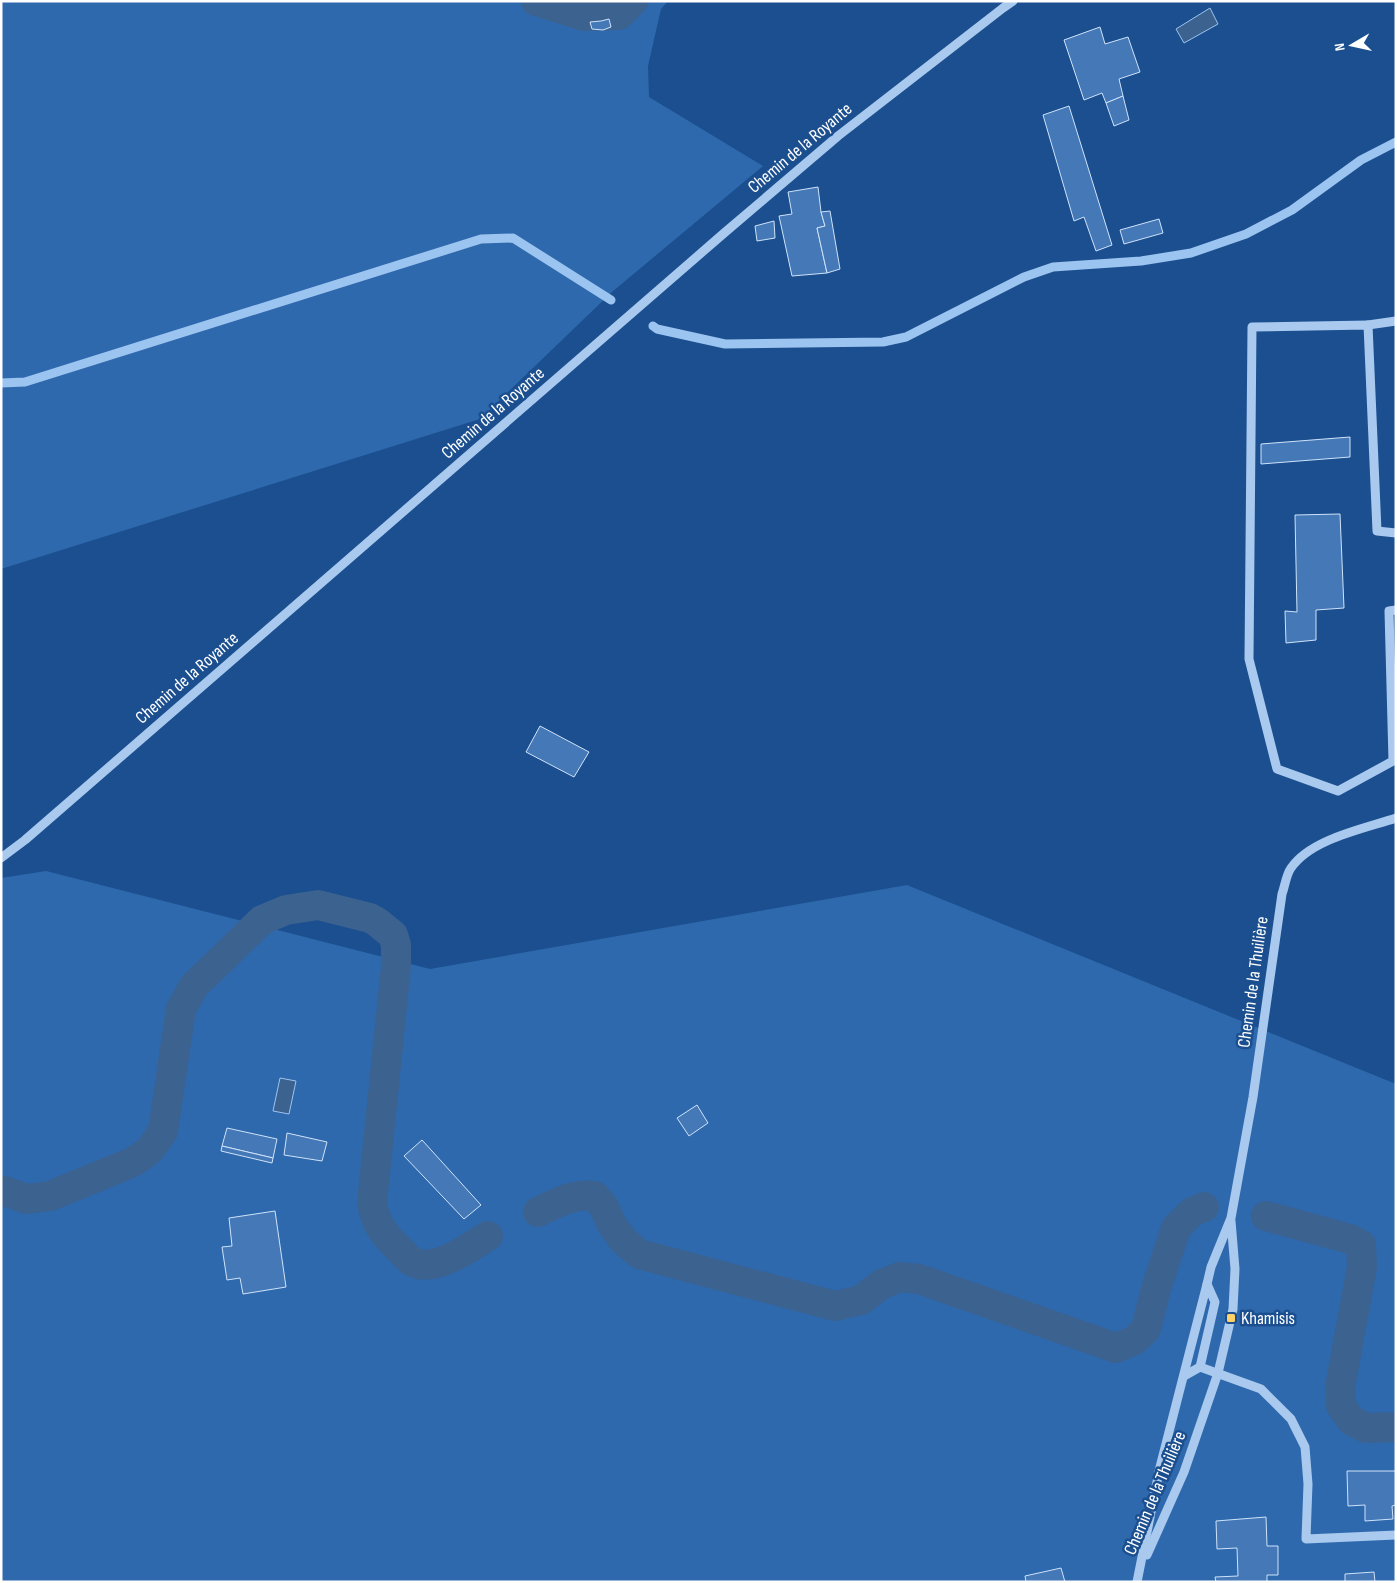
<svg xmlns="http://www.w3.org/2000/svg" width="1397" height="1583" viewBox="0 0 1397 1583" font-family="'Sofia Sans Condensed',sans-serif">
  <rect width="100%" height="100%" fill="#1b4f8f"/>
  <g fill="#2e69ad">
    <path d="M 1,1 L 668,1 L 661,9 L 648,66 L 649,97 L 763,166 L 612,292 L 480,419 L 1,569 Z"/>
    <path d="M 46,871 L 430,969 L 907,885 L 1396,1084 L 1396,1582 L 1,1582 L 1,878 Z"/>
  </g>
  <g fill="#3c6290" stroke="#9cc4f0">
    <path d="M 1210,8 L 1218,24 L 1184,43 L 1176,29 Z"/>
    <path d="M 280,1078 L 296,1081 L 289,1114 L 273,1111 Z"/>
  </g>
  <g fill="none" stroke-linecap="round" stroke-linejoin="round">
    <g stroke="#9cc4f0" stroke-width="9">
      <path d="M 653,326 L 657,329 L 725,344 L 883,342 L 906,337 L 1024,277 L 1053,267 L 1141,261 L 1191,253 L 1246,234 L 1292,210 L 1361,160 L 1396,142"/>
      <path d="M 1,383 L 25,382 L 481,239 L 513,238 L 611,300"/>
    </g>
    <g stroke="#3c6290" stroke-width="30">
      <path d="M 536,1 L 584,16 L 619,15 L 633,1"/>
      <path d="M 1,1190 L 27,1199 L 50,1196 L 133,1162 L 150,1150 L 163,1131 L 181,1009 L 194,986 L 262,920 L 286,910 L 318,905 L 370,918 L 377,922 L 393,935 L 396,945 L 396,967 L 372,1203 C 376,1223 381,1231 396,1246 C 401,1250 407,1259 413,1262 C 435,1273 470,1247 488,1236"/>
      <path d="M 538,1212 C 557,1203 574,1193 595,1196 L 604,1207 L 612,1225 L 623,1240 L 639,1254 L 835,1306 L 861,1300 L 882,1284 L 900,1277 L 919,1279 L 1116,1348 L 1135,1340 L 1146,1329 L 1156,1289 L 1176,1228 L 1192,1212 L 1204,1207"/>
      <path d="M 1266,1216 L 1350,1239 L 1361,1245 L 1362,1267 L 1340,1387 L 1341,1406 L 1352,1421 L 1366,1428 L 1396,1427"/>
    </g>
  </g>
  <g fill="#4478b7" stroke="#cfe3fa">
    <path d="M 609,19 L 611,27 L 603,30 L 592,29 L 590,22 L 601,21 Z"/>
    <path d="M 1100,27 L 1105,44 L 1128,37 L 1140,72 L 1119,79 L 1123,96 L 1106,103 L 1102,93 L 1084,100 L 1064,40 Z"/>
    <path d="M 1123,96 L 1129,120 L 1114,126 L 1106,103 Z"/>
    <path d="M 1069,106 L 1112,245 L 1096,251 L 1084,217 L 1074,221 L 1043,115 Z"/>
    <path d="M 818,187 L 821,212 L 825,226 L 817,228 L 827,273 L 792,276 L 779,216 L 792,214 L 788,192 Z"/>
    <path d="M 830,211 L 840,269 L 827,273 L 817,228 L 825,226 L 821,212 Z"/>
    <path d="M 1159,219 L 1163,233 L 1124,244 L 1120,230 Z"/>
    <path d="M 774,221 L 775,238 L 757,241 L 755,226 Z"/>
    <path d="M 1350,437 L 1350,457 L 1261,464 L 1261,444 Z"/>
    <path d="M 1340,514 L 1344,608 L 1316,610 L 1316,640 L 1286,643 L 1285,611 L 1297,612 L 1295,515 Z"/>
    <path d="M 540,726 L 589,752 L 574,777 L 526,752 Z"/>
    <path d="M 697,1105 L 708,1123 L 689,1136 L 677,1118 Z"/>
    <path d="M 227,1128 L 277,1139 L 273,1158 L 222,1146 Z"/>
    <path d="M 287,1133 L 327,1142 L 322,1161 L 284,1155 Z"/>
    <path d="M 422,1140 L 481,1205 L 464,1219 L 404,1156 Z"/>
    <path d="M 222,1146 L 273,1158 L 272,1163 L 221,1151 Z"/>
    <path d="M 275,1211 L 286,1287 L 243,1294 L 240,1278 L 227,1280 L 222,1247 L 232,1246 L 229,1218 Z"/>
    <path d="M 1347,1471 L 1396,1471 L 1396,1505 L 1392,1506 L 1393,1519 L 1365,1521 L 1365,1505 L 1348,1506 Z"/>
    <path d="M 1266,1517 L 1267,1546 L 1278,1546 L 1278,1575 L 1267,1575 L 1267,1582 L 1216,1582 L 1215,1577 L 1238,1576 L 1237,1548 L 1217,1549 L 1216,1521 Z"/>
    <path d="M 1061,1568 L 1065,1582 L 1026,1582 L 1025,1576 Z"/>
    <path d="M 1374,1572 L 1375,1582 L 1345,1582 L 1345,1574 Z"/>
  </g>
  <g fill="none" stroke-linecap="round" stroke-linejoin="round">
    <g stroke="#a9c9ee" stroke-width="9">
      <path d="M 1368,325 L 1396,321"/>
      <path d="M 1396,533 L 1377,531 L 1368,325 L 1252,327 L 1249,659 L 1277,769 L 1338,791 L 1393,761 L 1389,611 L 1396,610"/>
      <path d="M 1,858 L 25,840 L 723,234 L 838,136 L 1003,8 L 1013,1"/>
      <path d="M 1200,1367 L 1261,1389 L 1291,1419 L 1305,1447 L 1308,1484 L 1306,1539 L 1396,1535"/>
      <path d="M 1184,1376 L 1200,1367 L 1215,1302 L 1207,1284"/>
      <path d="M 1147,1555 L 1184,1472 L 1218,1373 L 1233,1309 L 1235,1269 L 1231,1221"/>
      <path d="M 1137,1582 L 1160,1467 L 1207,1284 L 1211,1267 L 1231,1218 L 1253,1097 L 1282,894 C 1285,886 1286,875 1291,868 C 1311,839 1363,829 1396,818"/>
    </g>
  </g>
  <rect fill="#ffd166" stroke="#1b4f8f" stroke-width="2" x="1226" y="1313" width="10" height="10" rx="2.5"/>
  <g text-anchor="middle" dominant-baseline="central" stroke-width="5" stroke-linejoin="round" paint-order="stroke">
    <g font-size="18" fill="#fff" stroke="#1b4f8f">
      <text transform="translate(800 148) rotate(-40)">Chemin de la Royante</text>
      <text transform="translate(493 413) rotate(-41)">Chemin de la Royante</text>
      <text transform="translate(187 678) rotate(-41)">Chemin de la Royante</text>
      <text transform="translate(1253 982) rotate(-82)">Chemin de la Thuilière</text>
      <text transform="translate(1155 1493) rotate(-67)">Chemin de la Thuilière</text>
    </g>
    <g font-size="18" fill="#fff" stroke="#1b4f8f" text-anchor="start">
      <text x="1241" y="1318">Khamisis</text>
    </g>
  </g>
  <rect width="1397" height="1583" fill="none" stroke="#ffffff" stroke-width="5"/>
  <g transform="translate(1352 45) rotate(261)" stroke="#1b4f8f" stroke-width="4" paint-order="stroke">
  <path d="M0-4L9 19L0 12L-9 19Z" fill="#ffffff"/>
  <text y="-8" font-size="14" font-weight="bold" text-anchor="middle" fill="#ffffff">N</text>
  </g>
</svg>
